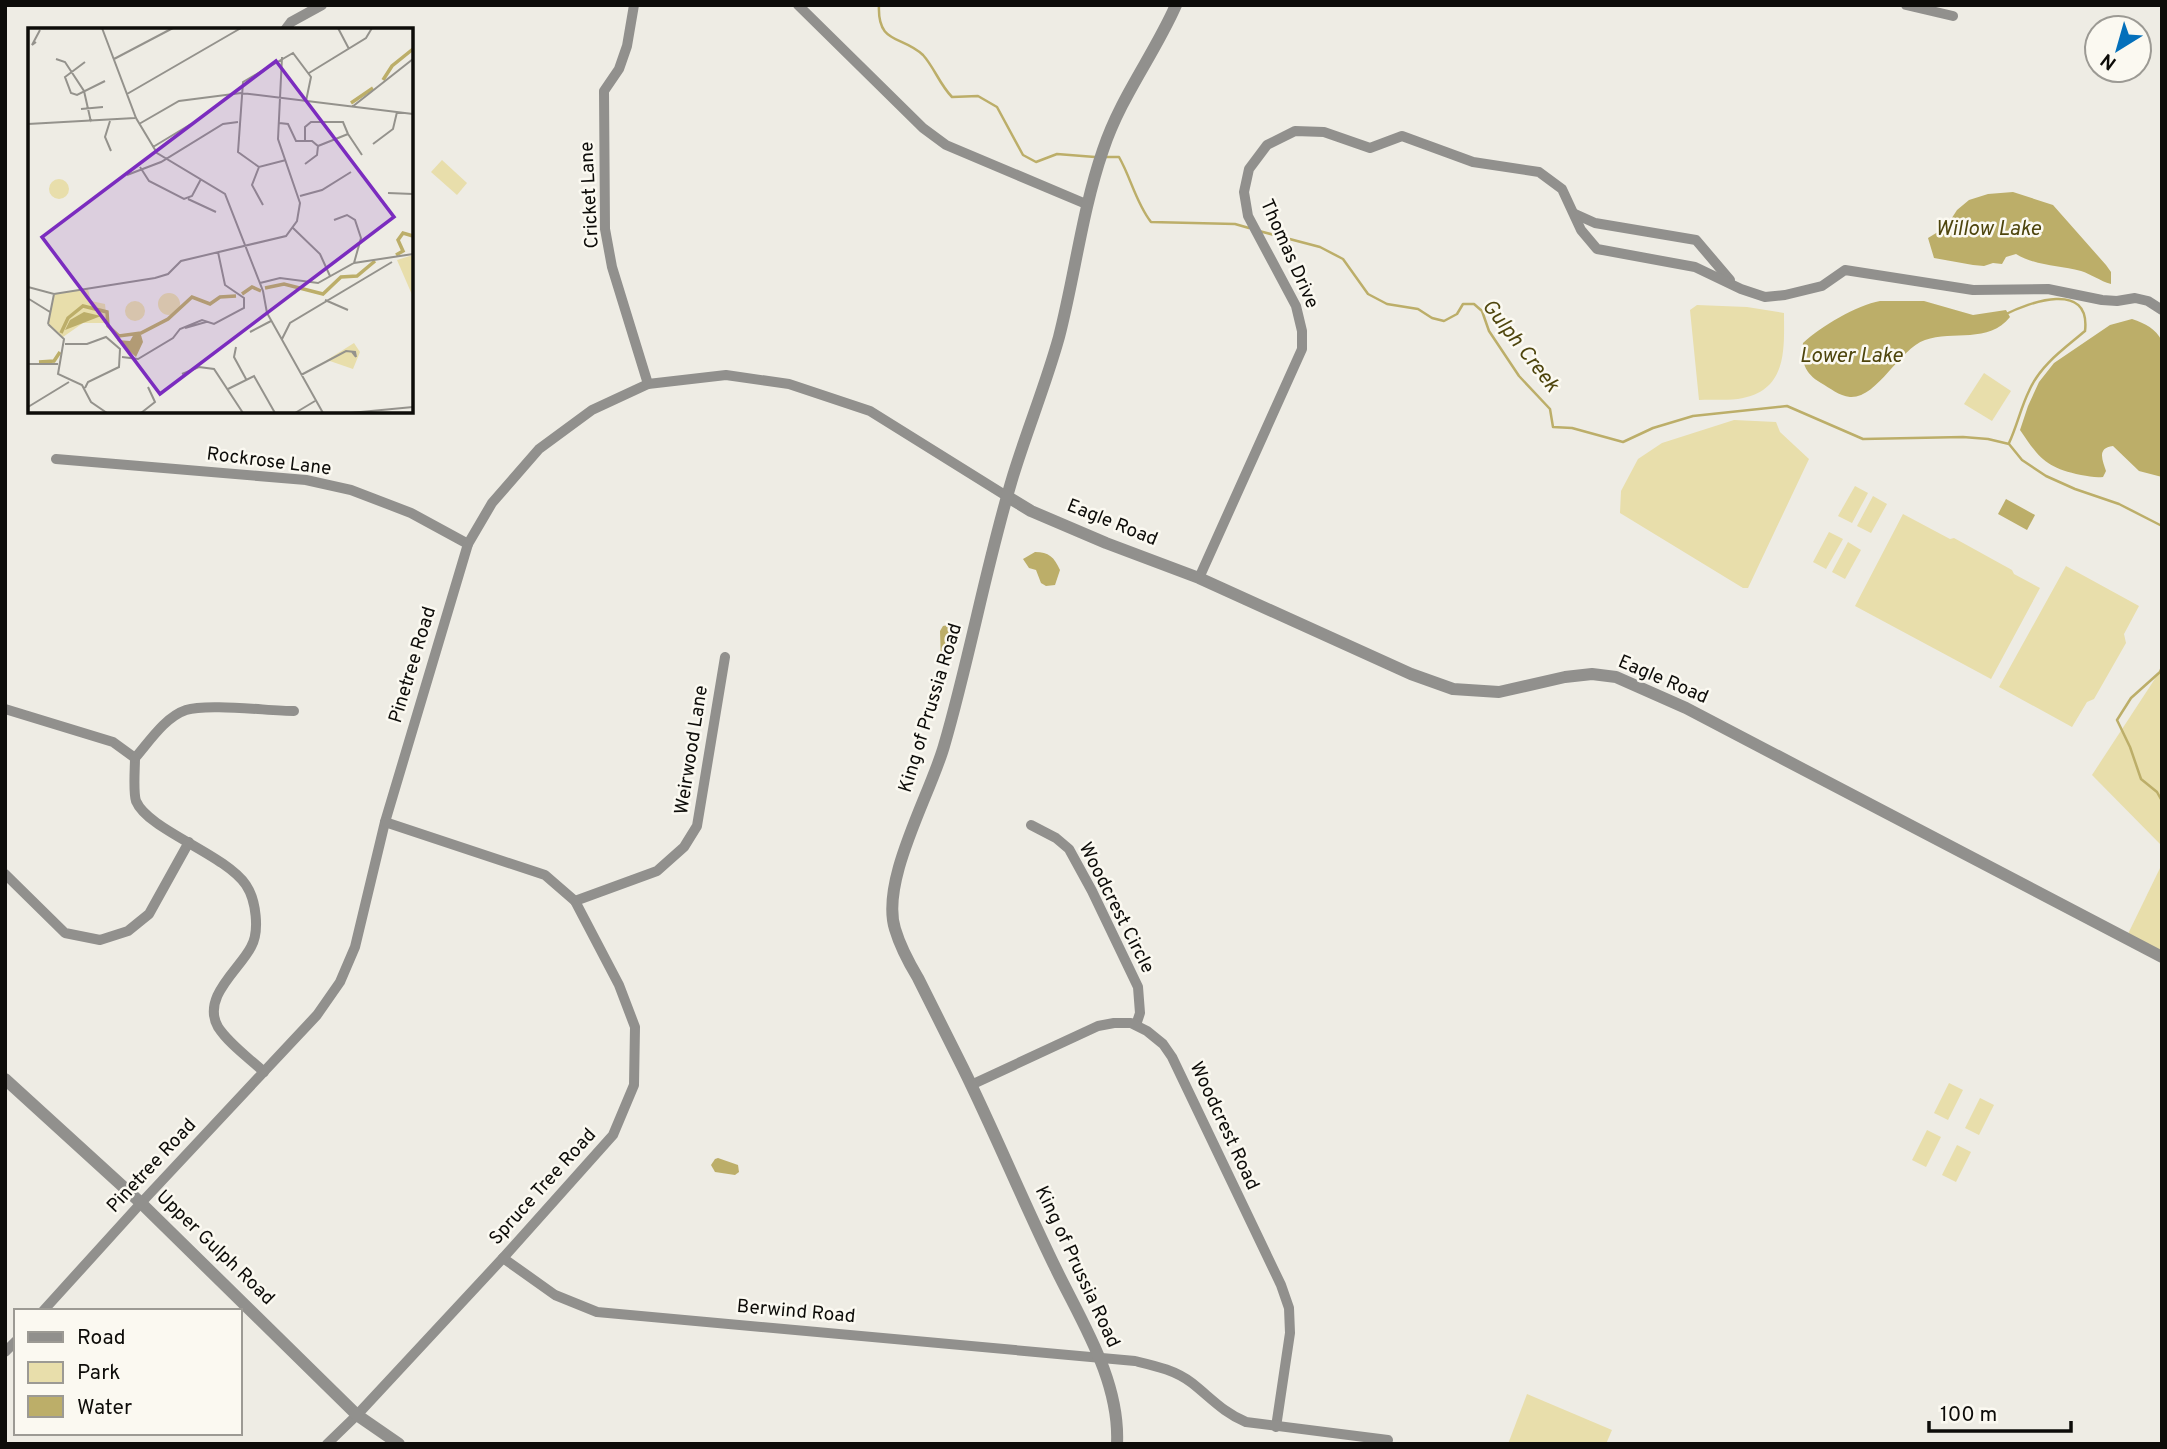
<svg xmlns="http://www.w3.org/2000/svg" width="2167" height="1449" viewBox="0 0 2167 1449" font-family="Overpass,sans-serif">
  <rect width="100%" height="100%" fill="#eeece4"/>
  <g fill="#e8deab">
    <path d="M 442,160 L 467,183 L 457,195 L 431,172 Z"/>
    <path d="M 1697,305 L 1747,307 L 1784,313 C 1784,347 1788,389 1743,398 C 1730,401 1713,399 1699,400 L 1690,310 Z"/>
    <path d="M 1984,373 L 2011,391 L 1992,421 L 1964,404 Z"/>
    <path d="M 1734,420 L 1776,422 L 1780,432 L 1809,459 L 1748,588 L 1743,588 L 1620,513 L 1621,491 L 1638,459 L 1662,443 Z"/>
    <path d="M 1855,486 L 1868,493 L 1852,523 L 1838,516 Z"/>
    <path d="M 1873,496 L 1887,504 L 1871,533 L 1857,526 Z"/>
    <path d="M 1903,514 L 1950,539 L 1954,538 L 2012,570 L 2014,574 L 2040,588 L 1991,679 L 1855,606 Z"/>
    <path d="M 1829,532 L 1843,539 L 1826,569 L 1813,562 Z"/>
    <path d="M 1848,542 L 1861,550 L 1845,579 L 1832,572 Z"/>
    <path d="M 2066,566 L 2139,606 L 2124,634 L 2126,643 L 2094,699 L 2087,702 L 2072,727 L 1999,687 Z"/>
    <path d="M 2162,668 L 2162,846 L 2092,775 Z"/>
    <path d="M 2162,864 L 2162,958 L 2126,938 Z"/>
    <path d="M 1949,1083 L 1963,1090 L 1948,1120 L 1934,1113 Z"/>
    <path d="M 1980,1098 L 1994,1105 L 1979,1135 L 1965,1128 Z"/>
    <path d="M 1927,1130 L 1941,1137 L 1926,1167 L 1912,1160 Z"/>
    <path d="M 1957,1145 L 1971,1152 L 1956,1182 L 1942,1175 Z"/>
    <path d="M 1527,1394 L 1612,1430 L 1606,1444 L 1508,1444 Z"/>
  </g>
  <g fill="#bcae69">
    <path d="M 2013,192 L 2053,205 L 2106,265 L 2111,272 L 2111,284 C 2100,281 2091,274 2081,271 C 2059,265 2036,266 2016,254 L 2006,257 L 2002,264 L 1993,263 L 1984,266 L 1973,265 L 1934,258 L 1928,238 L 1946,227 L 1957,210 L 1969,200 L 1988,194 Z"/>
    <path d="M 1880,301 L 1924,301 L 1973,315 L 2006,310 L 2010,317 C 1989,344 1953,330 1925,340 C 1899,349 1877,399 1850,397 C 1839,396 1830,388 1821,383 C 1804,373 1801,361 1803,343 C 1820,327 1857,305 1880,301 Z"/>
    <path d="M 2132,319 C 2146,324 2155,328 2162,341 L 2162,477 L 2139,471 L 2113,446 C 2096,448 2103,461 2106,471 L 2103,477 C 2095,478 2089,476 2081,475 C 2046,468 2039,458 2020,430 L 2028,406 L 2039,382 L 2054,363 L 2110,325 Z"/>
    <path d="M 2006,499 L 2035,515 L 2027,530 L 1998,514 Z"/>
    <path d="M 1035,552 C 1049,552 1054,557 1060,570 L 1055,585 L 1046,586 L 1041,583 L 1036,570 L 1029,568 L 1023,559 Z"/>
    <path d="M 948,625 L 953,630 C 954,642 955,656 945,666 L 941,664 L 940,631 L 943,626 Z"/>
    <path d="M 718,1158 L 738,1165 L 739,1172 L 735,1175 L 715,1172 L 711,1165 L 715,1159 Z"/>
  </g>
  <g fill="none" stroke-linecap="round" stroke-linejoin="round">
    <g stroke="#bcae69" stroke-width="2.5">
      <path d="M 879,5 C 877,45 902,35 923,55 C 934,67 940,85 952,97 L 978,96 L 997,107 L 1023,155 L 1036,162 L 1057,154 L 1095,157"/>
      <path d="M 1105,157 L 1119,157 C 1131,178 1136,203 1151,222 L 1235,224 L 1249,228"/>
      <path d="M 1259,231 L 1320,247 L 1343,259 L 1368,294 L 1387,304 L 1418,309 L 1432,318 L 1444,321 L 1457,314 L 1463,304 L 1474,304 L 1482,311 L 1489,331 L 1519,376 L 1550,409 L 1553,427 L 1572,428 L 1623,442 L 1653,428 L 1693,416 L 1787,406 L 1863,439 L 1963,437 L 1988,439 L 2009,444 L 2022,460 L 2046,476 L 2075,489 L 2119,504 L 2162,526"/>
      <path d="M 2004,315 C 2029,302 2091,280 2085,331 C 2065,348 2040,365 2029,391 C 2021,407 2017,426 2009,443"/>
      <path d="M 2162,667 L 2160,672 L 2131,698 L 2117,720 L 2130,747 L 2141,779 L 2157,792 L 2162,801"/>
    </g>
    <g stroke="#91908d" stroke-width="10">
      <path d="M 634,5 L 627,46 L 619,69 L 604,91 L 605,229 L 612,267 L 648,384"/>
      <path d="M 798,5 L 923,128 L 946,145 L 1086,204"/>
      <path d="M 1906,5 L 1953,16"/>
      <path d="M 285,30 L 291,22 L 322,5"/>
      <path d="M 1575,214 L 1595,223 L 1696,240 L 1730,280"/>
      <path d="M 56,459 L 306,480 L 351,490 L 411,513 L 468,544"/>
      <path d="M 1199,578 L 1302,349 L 1302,331 L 1296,306 L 1248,216 L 1244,192 L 1249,169 L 1267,145 L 1295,131 L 1324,132 L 1370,148 L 1402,136 L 1473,162 L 1539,172 L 1562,189 L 1581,230 L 1597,249 L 1695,267 L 1741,289 L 1765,297 L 1785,295 L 1822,286 L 1845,270 L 1973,290 L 2048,289 L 2102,300 L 2117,301 L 2135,298 L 2148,301 L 2162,310"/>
      <path d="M 5,709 L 113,742 L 135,758 C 135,768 133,792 136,801 C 148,830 225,854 246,885 C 256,900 260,931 251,947 C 240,969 201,997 218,1027 C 229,1044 249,1058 264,1072"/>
      <path d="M 135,758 C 149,742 165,717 186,710 C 207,703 269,711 294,711"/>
      <path d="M 1031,825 L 1056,838 L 1069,849 L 1092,891 L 1138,987 L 1140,1013 L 1136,1025"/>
      <path d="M 5,874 L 65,933 L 100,940 L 128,931 L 149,914 L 189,842"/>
      <path d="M 575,901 L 657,871 L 684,847 L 697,826 L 725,657"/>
      <path d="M 971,1085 L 1098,1026 L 1114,1023 L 1131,1023 L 1147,1031 L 1163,1044 L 1172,1057 L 1281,1285 L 1289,1308 L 1290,1333 L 1276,1427"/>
      <path d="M 503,1258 L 555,1295 L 597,1312 L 1135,1361 C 1156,1366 1175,1370 1192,1383 C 1211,1398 1224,1413 1246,1422 L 1388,1440"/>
      <path d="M 43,1311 L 141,1203 L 317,1015 L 340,982 L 355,947 L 385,822 L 468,544 L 492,503 L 539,449 L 592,410 L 648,384 L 726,375 L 789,384 L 870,411 L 1008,497"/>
      <path d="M 5,1352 L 16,1341"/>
      <path d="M 327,1444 L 357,1415 L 503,1258 L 613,1135 L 634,1085 L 635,1027 L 619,985 L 575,901 L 545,875 L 385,822"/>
    </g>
    <g stroke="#91908d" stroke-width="12">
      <path d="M 1008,497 L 1031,511 L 1106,543 L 1199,578 L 1411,674 L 1453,689 L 1499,692 L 1565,677 L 1592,674 L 1616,677 L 1686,708 L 2162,957"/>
      <path d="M 5,1079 L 141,1203 L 357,1415 L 399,1444"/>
      <path d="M 1117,1444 C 1120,1382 1083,1324 1057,1271 C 1024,1204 996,1135 963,1068 C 948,1038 933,1008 918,978 C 909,963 900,946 895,929 C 880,881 930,795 944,746 C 970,657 986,565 1013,476 C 1027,430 1046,384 1059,337 C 1075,275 1082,211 1103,150 C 1121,96 1154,55 1176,5"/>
    </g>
  </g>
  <g text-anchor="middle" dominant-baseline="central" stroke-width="5" stroke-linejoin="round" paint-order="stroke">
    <g font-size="19" fill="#0d0c09" stroke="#fbf9f1">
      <text transform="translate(590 195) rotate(-93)">Cricket Lane</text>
      <text transform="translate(1289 254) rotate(66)">Thomas Drive</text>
      <text transform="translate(269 462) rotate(7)">Rockrose Lane</text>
      <text transform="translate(1112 523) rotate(22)">Eagle Road</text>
      <text transform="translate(413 665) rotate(-73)">Pinetree Road</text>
      <text transform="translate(1663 680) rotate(23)">Eagle Road</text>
      <text transform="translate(931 708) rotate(-73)">King of Prussia Road</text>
      <text transform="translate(692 750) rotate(-81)">Weirwood Lane</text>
      <text transform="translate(1116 908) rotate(63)">Woodcrest Circle</text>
      <text transform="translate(1224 1126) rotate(65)">Woodcrest Road</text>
      <text transform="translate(152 1166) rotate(-47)">Pinetree Road</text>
      <text transform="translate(543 1187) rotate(-48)">Spruce Tree Road</text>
      <text transform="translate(215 1248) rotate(44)">Upper Gulph Road</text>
      <text transform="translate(1077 1267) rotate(65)">King of Prussia Road</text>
      <text transform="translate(796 1312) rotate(5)">Berwind Road</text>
    </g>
    <g font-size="21" font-style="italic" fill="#4e450d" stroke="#fbf9f1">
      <text x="1988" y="229">Willow Lake</text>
      <text transform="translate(1520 346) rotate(52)">Gulph Creek</text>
      <text x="1851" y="356">Lower Lake</text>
    </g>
  </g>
  <g transform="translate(28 28)">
    <rect width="385" height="385" fill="#eeece4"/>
    <path d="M21 161a10 10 0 1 1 20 0a10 10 0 1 1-20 0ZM 385,227 L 385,269 L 369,232 ZM 60,261 L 63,273 L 77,276 L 79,295 L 55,295 L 35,309 L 20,296 L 26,266 ZM130 276a11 11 0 1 1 22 0a11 11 0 1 1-22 0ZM97 283a10 10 0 1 1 20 0a10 10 0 1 1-20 0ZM 326,315 L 332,324 L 325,341 L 299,332 Z" fill="#e8deab"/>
    <path d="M 56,284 L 73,288 L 37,302 L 42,292 ZM 106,306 L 113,307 L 115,314 L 108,329 L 89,312 L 102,313 Z" fill="#bcae69"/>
    <path fill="none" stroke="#bcae69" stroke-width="3.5" d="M 355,52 L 364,38 L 385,21M 323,75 L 345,60M 368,227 L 375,223 L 370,212 L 375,205 L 385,208M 237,260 L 256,256 L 295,266 L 313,249 L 329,248 L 347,233M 214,266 L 224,259 L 233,263M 33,305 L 40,290 L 55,278 L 79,284 L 80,298 L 91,308 L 113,305 L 140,291 L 164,269 L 182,276 L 192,269 L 208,268M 11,334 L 26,333 L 32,324"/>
    <path fill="none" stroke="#94928c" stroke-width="2" d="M 74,0 L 108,90 L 129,125 L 197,166 L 235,263 L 239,285 L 295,385M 310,0 L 321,21M 8,14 L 4,17 L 12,2M 28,31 L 37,34 L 56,63 L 63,94M 86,31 L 145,0M 57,34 L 37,49 L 43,65 L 49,67 L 77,53M 281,45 L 338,10 L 344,0M 99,66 L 213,0M 324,79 L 385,31M 53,81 L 75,79M 82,93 L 77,109 L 83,123M 251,95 L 260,96 L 268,113 L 284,113 L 290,118 L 320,106M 0,96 L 107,90M 111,96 L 151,73 L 213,65 L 385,86M 320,106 L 334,127M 277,113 L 277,99 L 283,94 L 315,94 L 320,106M 345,116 L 365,101 L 369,84M 125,119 L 163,96M 258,132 L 231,139 L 210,124 L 215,54 L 265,25 L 283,49 L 278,73M 277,136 L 289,127 L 290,118M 112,139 L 121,153 L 156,171 L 164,168 L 173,151M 231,139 L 224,157 L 235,177M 99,147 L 133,134 L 195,96 L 210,94M 360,165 L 385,166M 272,168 L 294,162 L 323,144M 160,171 L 188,184M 306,192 L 319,187 L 327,192 L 333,210 L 326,235M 265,200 L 292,226 L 302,248M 232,255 L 252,250 L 290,255 L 326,235 L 385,226M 0,259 L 26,266 L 127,250 L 140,246 L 153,233 L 258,208 L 269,193 L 272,175 L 250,111 L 254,29M 1,271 L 22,284M 297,272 L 320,282M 20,296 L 36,311 L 30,346 L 54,357 L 63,374 L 79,385M 20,296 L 26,266M 157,300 L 178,294M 222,304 L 243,293M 254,311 L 262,295 L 364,234M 37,316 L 59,316 L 78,309 L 92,321 L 91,339 L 60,354 L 57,360M 208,319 L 206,329 L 218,351M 94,329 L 110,331 L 145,310 L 152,301 L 174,292 L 186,296 L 216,280 L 216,270 L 197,257 L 190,224M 0,336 L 30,336M 154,346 L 171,339 L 186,341 L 215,385M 273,347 L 318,323 L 327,324 L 328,329 L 324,324M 200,361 L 226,348 L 247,385M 0,379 L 41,354M 113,385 L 127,374 L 120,359M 267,385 L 287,373M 322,385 L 385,379"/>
    <path fill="#7b2cbf" fill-opacity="0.15" stroke="#7b2cbf" stroke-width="3.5" d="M 248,33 L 366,189 L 132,366 L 14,209 Z"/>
    <rect width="385" height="385" fill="none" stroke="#0d0c09" stroke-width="3.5"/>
  </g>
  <rect width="2167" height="1449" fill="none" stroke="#0d0c09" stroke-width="14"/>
  <rect x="14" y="1309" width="228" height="126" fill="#fbf9f1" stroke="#9c9a94" stroke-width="2"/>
  <rect x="28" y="1332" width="35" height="10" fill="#91908d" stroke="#9c9a94" stroke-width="2"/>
  <text x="77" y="1344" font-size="21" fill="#0d0c09">Road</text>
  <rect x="28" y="1362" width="35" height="21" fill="#e8deab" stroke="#9c9a94" stroke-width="2"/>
  <text x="77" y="1379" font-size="21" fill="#0d0c09">Park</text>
  <rect x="28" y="1396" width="35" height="21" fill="#bcae69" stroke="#9c9a94" stroke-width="2"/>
  <text x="77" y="1414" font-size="21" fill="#0d0c09">Water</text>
  <g transform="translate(2118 49) rotate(217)"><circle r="33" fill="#fbf9f1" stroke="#9c9a94" stroke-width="2"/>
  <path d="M0-5L12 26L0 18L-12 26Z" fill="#0470bb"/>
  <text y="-10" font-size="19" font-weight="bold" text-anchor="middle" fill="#0d0c09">N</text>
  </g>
  <path d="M1929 1421v10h142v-10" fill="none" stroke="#0d0c09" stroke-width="3.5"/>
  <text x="1940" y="1421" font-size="21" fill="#0d0c09" stroke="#fbf9f1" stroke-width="5" paint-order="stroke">100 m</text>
</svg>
